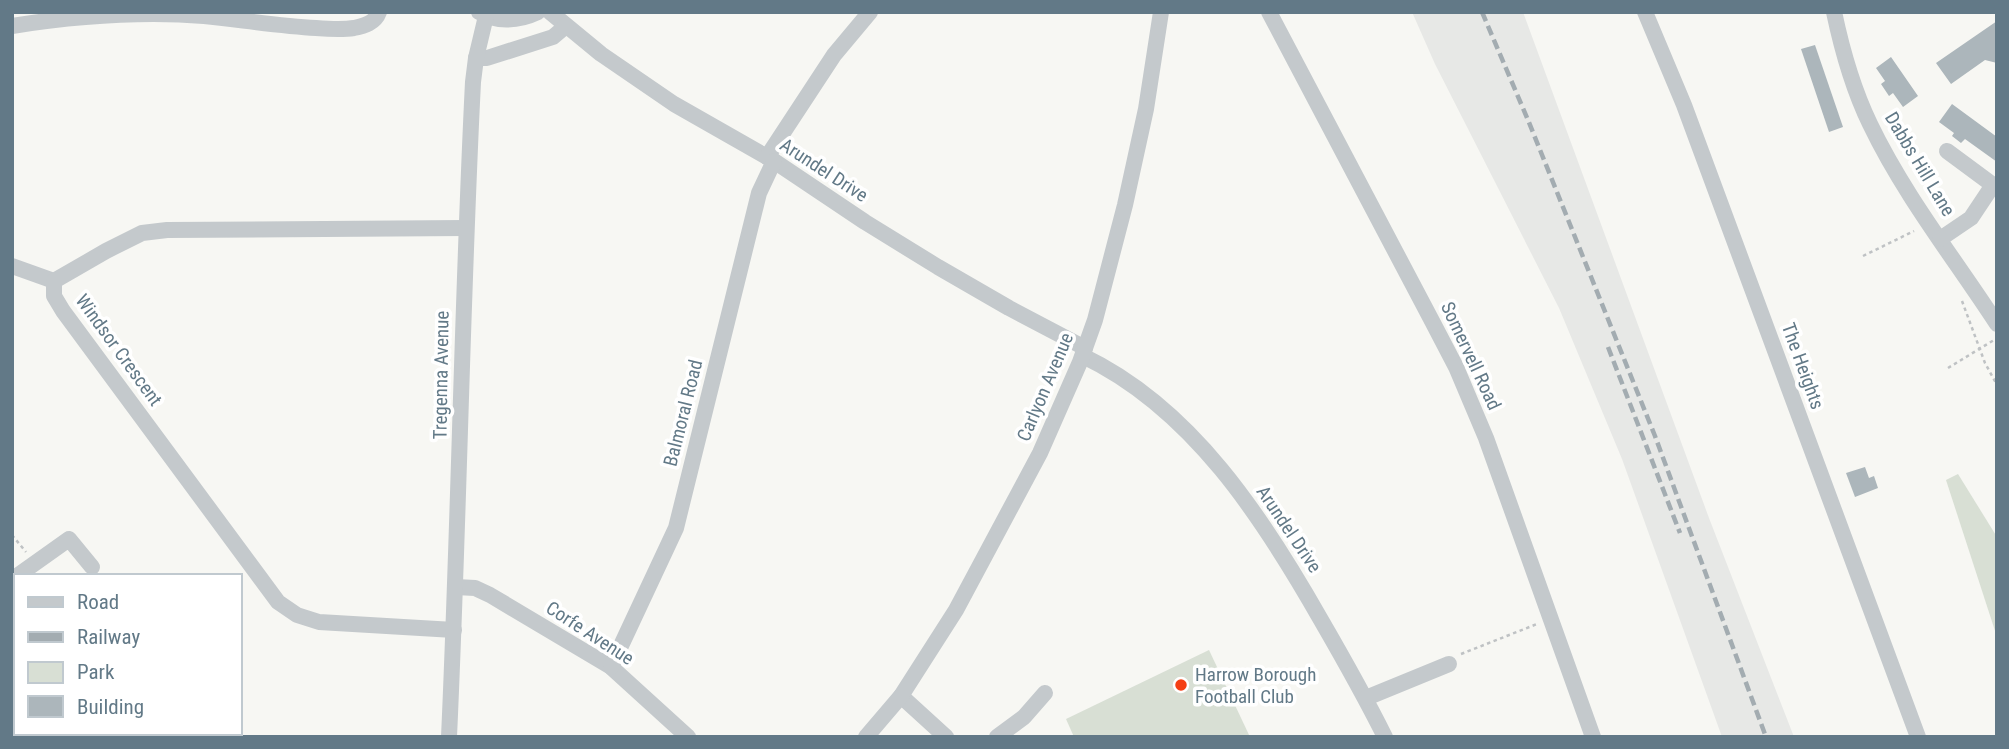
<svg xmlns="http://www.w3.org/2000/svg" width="2009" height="749" viewBox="0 0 2009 749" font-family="'Roboto Condensed',sans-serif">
  <rect width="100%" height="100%" fill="#f7f7f3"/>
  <path fill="#e7e8e6" d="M 1412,12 L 1523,12 L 1709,518 L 1794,737 L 1722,737 L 1622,459 L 1559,308 L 1435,64 Z"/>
  <g fill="#d8dfd4">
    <path d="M 1958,474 L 1997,537 L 1997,637 L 1946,480 Z"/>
    <path d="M 1209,650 L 1250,737 L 1074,737 L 1066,719 Z"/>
  </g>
  <g fill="#acb6bb">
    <path d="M 1997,21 L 1997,63 L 1985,60 L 1951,84 L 1936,63 Z"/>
    <path d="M 1815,45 L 1843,127 L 1829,132 L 1801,49 Z"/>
    <path d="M 1891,57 L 1918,96 L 1903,107 L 1893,93 L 1889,96 L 1881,84 L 1885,81 L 1876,68 Z"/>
    <path d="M 1952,104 L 1997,137 L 1997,162 L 1965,139 L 1961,143 L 1952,136 L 1954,133 L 1939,122 Z"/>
    <path d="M 1865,467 L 1869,478 L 1874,476 L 1878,488 L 1855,497 L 1846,473 Z"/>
  </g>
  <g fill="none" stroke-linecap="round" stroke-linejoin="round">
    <g stroke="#bfc2c4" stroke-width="2.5" stroke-dasharray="3.5 3.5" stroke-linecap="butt">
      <path d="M 1863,256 L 1914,231"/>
      <path d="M 1962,301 L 1985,363 L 1997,385"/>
      <path d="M 1948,368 L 1994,340"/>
      <path d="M 12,535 L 26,552"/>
      <path d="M 1461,654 L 1537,624"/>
      <path d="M 12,711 L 16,716"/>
      <path d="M 28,733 L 31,737"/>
    </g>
    <g stroke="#c4c9cc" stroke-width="16">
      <path d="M 479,12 C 497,23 519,21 538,12"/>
      <path d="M 550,12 L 601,54 L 674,104 L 774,161 L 865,222 L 938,267 L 1009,308 L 1085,348"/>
      <path d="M 1269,12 L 1432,321 L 1456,367 L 1486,438 L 1593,737"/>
      <path d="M 1645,12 L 1684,105 L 1918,737"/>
      <path d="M 1834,12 C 1842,50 1853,89 1870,124 C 1904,195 1954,258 1997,324"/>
      <path d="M 12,26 C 76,16 140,11 204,16 C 242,20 279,26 316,28 C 328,29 342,30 354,28 C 364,26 375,23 379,12"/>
      <path d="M 476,58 L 487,58 L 553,37 L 566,26"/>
      <path d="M 1947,151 L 1997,188"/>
      <path d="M 767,157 L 834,55 L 870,12"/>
      <path d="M 1940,239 L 1971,218 L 1993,185"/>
      <path d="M 12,266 L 54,281"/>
      <path d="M 1083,356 C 1192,408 1263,518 1321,620 C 1343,658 1365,697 1385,737"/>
      <path d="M 17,576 L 69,539 L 92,567"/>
      <path d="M 456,587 L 475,588 L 490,595 L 611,667 L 688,737"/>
      <path d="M 454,630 L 319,622 L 297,615 L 278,602 L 63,311 L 54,296 L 54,281 L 106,251 L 142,233 L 167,230 L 465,228"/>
      <path d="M 611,667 L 676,528 L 759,193 L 774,161"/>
      <path d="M 12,680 L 16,685"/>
      <path d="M 901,696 L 946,737"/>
      <path d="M 1366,698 L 1449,664"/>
      <path d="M 52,733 L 54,737"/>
      <path d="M 449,737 C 459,519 462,300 473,82 L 476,58 L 486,16"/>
      <path d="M 866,737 L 901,696 L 956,610 L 1040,453 L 1080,362 L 1095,320 L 1125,205 L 1146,109 L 1161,12"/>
      <path d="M 997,737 L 1024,717 L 1045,693"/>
    </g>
    <g stroke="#a3acb1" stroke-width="4.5" stroke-dasharray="10 5" stroke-linecap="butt">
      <path d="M 1482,12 L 1528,120 L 1655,436 L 1766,737"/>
      <path d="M 1608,347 L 1680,533"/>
    </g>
  </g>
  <circle fill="#f53f14" stroke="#fff" stroke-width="2.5" cx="1181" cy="685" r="7"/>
  <g text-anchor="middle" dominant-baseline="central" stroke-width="7" stroke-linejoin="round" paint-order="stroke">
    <g font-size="19" fill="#627987" stroke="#fff">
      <text transform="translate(1920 164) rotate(59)">Dabbs Hill Lane</text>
      <text transform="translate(824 170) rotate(33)">Arundel Drive</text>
      <text transform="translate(119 350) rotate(54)">Windsor Crescent</text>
      <text transform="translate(1471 356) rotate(65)">Somervell Road</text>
      <text transform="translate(1803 366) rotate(70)">The Heights</text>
      <text transform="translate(441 375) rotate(-89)">Tregenna Avenue</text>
      <text transform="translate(1045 387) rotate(-67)">Carlyon Avenue</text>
      <text transform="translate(683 413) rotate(-76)">Balmoral Road</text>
      <text transform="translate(1289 529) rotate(56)">Arundel Drive</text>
      <text transform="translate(590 633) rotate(33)">Corfe Avenue</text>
    </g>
    <g font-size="19" fill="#627987" stroke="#fff" text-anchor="start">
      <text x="1195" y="674">Harrow Borough<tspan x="1195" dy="22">Football Club</tspan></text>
    </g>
  </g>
  <rect width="2009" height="749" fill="none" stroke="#627987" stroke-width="28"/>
  <rect x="14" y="574" width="228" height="161" fill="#ffffff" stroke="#c0c9cf" stroke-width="2"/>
  <rect x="28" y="597" width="35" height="10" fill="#c4c9cc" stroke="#c0c9cf" stroke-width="2"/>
  <text x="77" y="609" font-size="21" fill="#627987">Road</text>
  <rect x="28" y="632" width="35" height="10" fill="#a3acb1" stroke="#c0c9cf" stroke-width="2"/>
  <text x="77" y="644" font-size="21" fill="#627987">Railway</text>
  <rect x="28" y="662" width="35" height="21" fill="#d8dfd4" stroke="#c0c9cf" stroke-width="2"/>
  <text x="77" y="679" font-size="21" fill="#627987">Park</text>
  <rect x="28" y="696" width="35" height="21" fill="#acb6bb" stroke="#c0c9cf" stroke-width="2"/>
  <text x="77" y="714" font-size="21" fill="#627987">Building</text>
</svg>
